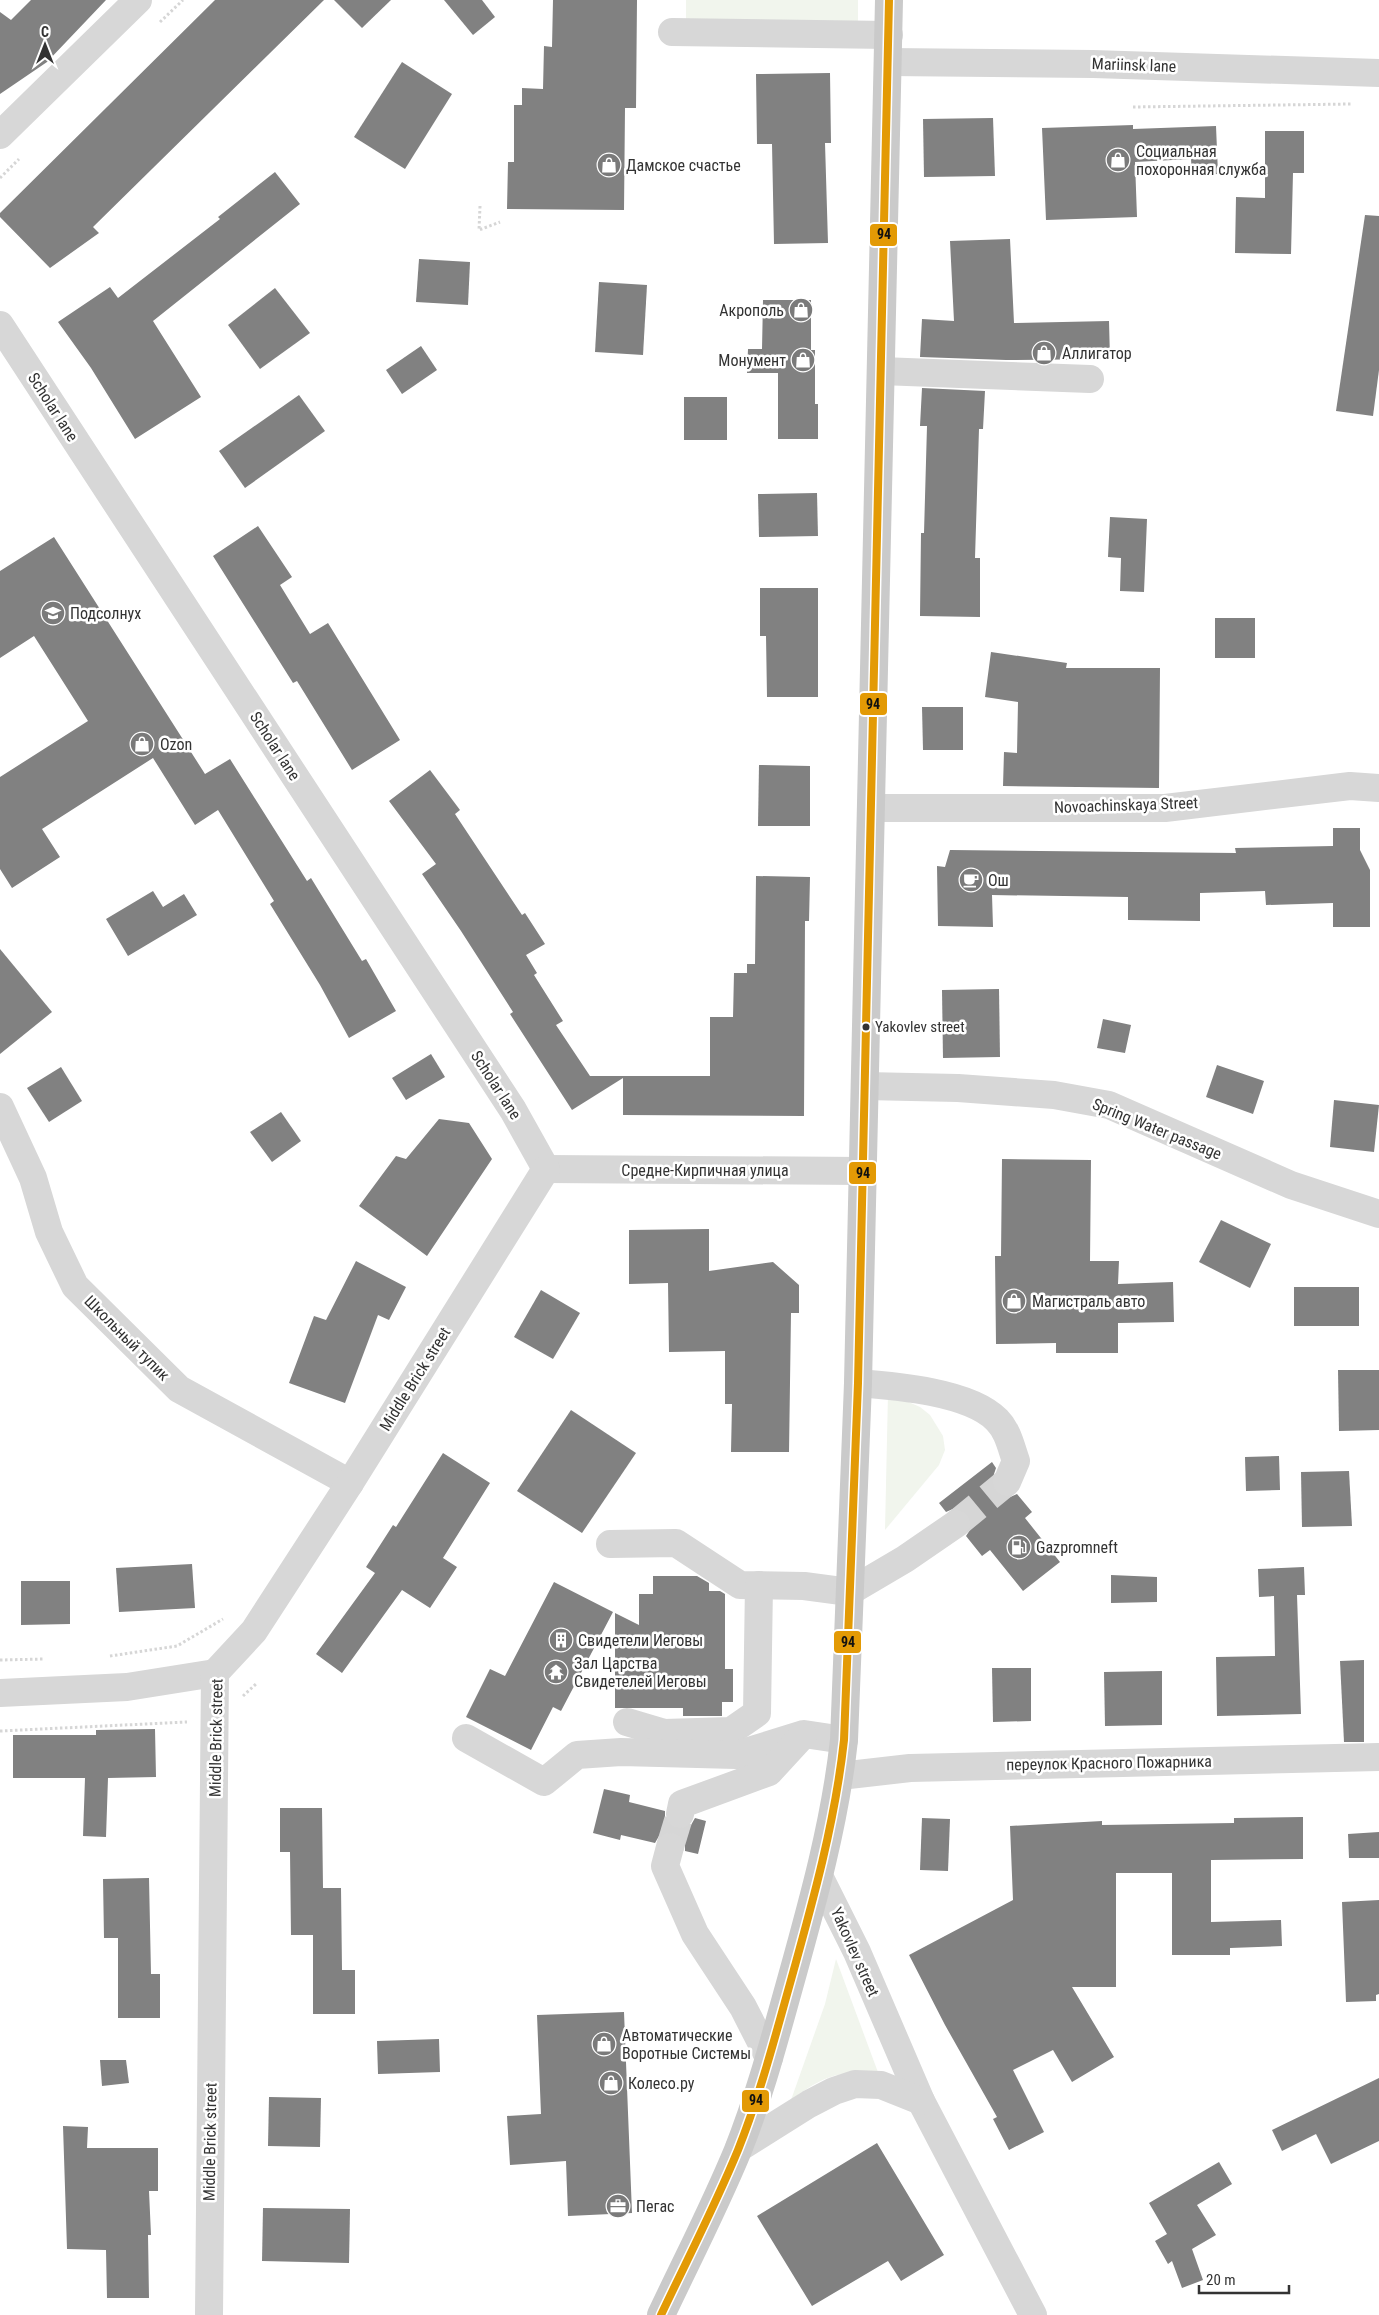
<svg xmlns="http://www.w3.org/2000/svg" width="1379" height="2315" viewBox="0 0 1379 2315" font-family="'Roboto Condensed',sans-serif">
  <rect width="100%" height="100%" fill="#fff"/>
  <g fill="#f1f5ed">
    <path d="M 686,0 L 858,0 L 858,23 L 686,20 Z"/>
    <path d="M 888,1393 L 920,1407 L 930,1415 L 943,1436 L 945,1450 L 939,1465 L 885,1530 Z"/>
    <path d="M 836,1959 L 879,2075 C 838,2070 824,2076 791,2100 L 825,2004 Z"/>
  </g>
  <g fill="#818181">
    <path d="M 31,0 L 106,0 L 47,62 L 0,94 L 0,12 L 11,20 Z"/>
    <path d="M 215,0 L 324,0 L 93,227 L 99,233 L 50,268 L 0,217 L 0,213 Z"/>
    <path d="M 334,0 L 391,0 L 362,28 Z"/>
    <path d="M 444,0 L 482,0 L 495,17 L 473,35 Z"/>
    <path d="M 553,0 L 637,0 L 636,108 L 625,108 L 624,210 L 507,209 L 508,162 L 514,162 L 514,105 L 522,105 L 522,88 L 543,89 L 544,46 L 552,47 Z"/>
    <path d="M 402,62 L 452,94 L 405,169 L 354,137 Z"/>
    <path d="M 830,73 L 831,143 L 825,143 L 828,243 L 774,244 L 772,144 L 757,144 L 756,74 Z"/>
    <path d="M 993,118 L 995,176 L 924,177 L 923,119 Z"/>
    <path d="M 1133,125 L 1133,129 L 1216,126 L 1218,174 L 1192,175 L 1191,159 L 1135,162 L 1137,217 L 1046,220 L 1042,128 Z"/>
    <path d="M 1265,131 L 1304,131 L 1304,173 L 1293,173 L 1291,254 L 1235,253 L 1236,197 L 1265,198 Z"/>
    <path d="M 275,172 L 300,204 L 153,321 L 201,397 L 135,439 L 91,368 L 58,322 L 110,287 L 118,298 L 220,219 L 218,217 Z"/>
    <path d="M 1365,215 L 1379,216 L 1379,370 L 1373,416 L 1336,411 Z"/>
    <path d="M 1010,239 L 1014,323 L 1109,321 L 1110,359 L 1006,360 L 920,357 L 922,319 L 954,321 L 950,241 Z"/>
    <path d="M 419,259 L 470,262 L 468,305 L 416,302 Z"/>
    <path d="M 599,282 L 647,285 L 643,355 L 595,352 Z"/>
    <path d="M 275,288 L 310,333 L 260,369 L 228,325 Z"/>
    <path d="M 763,300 L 811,300 L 811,350 L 815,350 L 815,404 L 818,404 L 818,439 L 778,439 L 778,373 L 747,373 L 748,349 L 762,349 Z"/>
    <path d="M 421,346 L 437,370 L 402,394 L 386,370 Z"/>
    <path d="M 922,388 L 985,391 L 983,429 L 979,429 L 975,558 L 980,558 L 980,617 L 920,616 L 921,533 L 924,533 L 927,426 L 920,426 Z"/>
    <path d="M 299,395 L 325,431 L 245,488 L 219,451 Z"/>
    <rect x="684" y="397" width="43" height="43"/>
    <path d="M 817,493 L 818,536 L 759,537 L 758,494 Z"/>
    <path d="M 1110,517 L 1147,519 L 1144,592 L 1120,591 L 1121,558 L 1108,557 Z"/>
    <path d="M 258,526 L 292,577 L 280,585 L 310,634 L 328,623 L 400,740 L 352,770 L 297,681 L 293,683 L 213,556 Z"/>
    <path d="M 54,537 L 205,774 L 230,759 L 307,881 L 311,878 L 362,961 L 366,959 L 396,1011 L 349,1038 L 320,985 L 270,904 L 274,901 L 218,810 L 195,825 L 153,758 L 42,829 L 60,857 L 12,888 L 0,869 L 0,777 L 88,721 L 34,636 L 0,658 L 0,571 Z"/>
    <path d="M 760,588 L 818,588 L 818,697 L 767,697 L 766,636 L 760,636 Z"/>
    <rect x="1215" y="618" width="40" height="40"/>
    <path d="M 991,652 L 1067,663 L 1066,668 L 1160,668 L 1159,788 L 1003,786 L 1004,752 L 1017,753 L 1018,702 L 985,697 Z"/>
    <path d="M 922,707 L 963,707 L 963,750 L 923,750 Z"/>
    <path d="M 759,765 L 810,766 L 810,826 L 758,826 Z"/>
    <path d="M 430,770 L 460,810 L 455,814 L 522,915 L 525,913 L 545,944 L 526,955 L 537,973 L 534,975 L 563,1021 L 556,1025 L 590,1076 L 710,1076 L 710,1017 L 733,1017 L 734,973 L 747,973 L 747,964 L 755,964 L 756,876 L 810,877 L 809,921 L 805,921 L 804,1116 L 623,1115 L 623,1078 L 572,1110 L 510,1014 L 513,1012 L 461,931 L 422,874 L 436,864 L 389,801 Z"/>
    <path d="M 1333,828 L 1360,828 L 1360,850 L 1370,870 L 1370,927 L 1333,927 L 1333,903 L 1266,905 L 1265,891 L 1200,893 L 1200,921 L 1128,920 L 1128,897 L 992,895 L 993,927 L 938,926 L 937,866 L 945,867 L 950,850 L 1236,853 L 1235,848 L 1333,846 Z"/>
    <path d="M 153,891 L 163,907 L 184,894 L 197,915 L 128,956 L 106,919 Z"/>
    <path d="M 0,949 L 52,1012 L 0,1054 Z"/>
    <path d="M 999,989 L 1000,1057 L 943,1058 L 942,990 Z"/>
    <path d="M 1103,1019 L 1131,1025 L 1125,1053 L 1097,1048 Z"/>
    <path d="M 431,1054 L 445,1077 L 406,1100 L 392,1078 Z"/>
    <path d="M 1217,1065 L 1264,1081 L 1253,1114 L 1206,1097 Z"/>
    <path d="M 61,1067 L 82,1101 L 49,1122 L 27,1088 Z"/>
    <path d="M 1334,1100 L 1379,1105 L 1374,1152 L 1330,1147 Z"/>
    <path d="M 281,1112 L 301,1141 L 272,1162 L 250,1132 Z"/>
    <path d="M 439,1119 L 469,1123 L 492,1159 L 427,1256 L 359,1206 L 396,1156 L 406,1159 Z"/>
    <path d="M 1002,1159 L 1091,1160 L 1090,1261 L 1119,1261 L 1118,1284 L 1173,1282 L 1174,1322 L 1118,1323 L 1118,1353 L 1056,1353 L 1056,1343 L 996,1344 L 995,1256 L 1001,1256 Z"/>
    <path d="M 1221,1220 L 1271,1244 L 1250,1288 L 1199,1262 Z"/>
    <path d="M 709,1229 L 709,1271 L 773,1262 L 799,1285 L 799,1313 L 791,1313 L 789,1452 L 731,1452 L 732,1404 L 725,1404 L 725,1351 L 669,1352 L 668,1283 L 629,1284 L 629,1230 Z"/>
    <path d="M 356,1261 L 406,1287 L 389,1320 L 378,1315 L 345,1403 L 289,1383 L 314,1316 L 326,1320 Z"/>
    <rect x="1294" y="1287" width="65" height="39"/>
    <path d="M 541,1290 L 580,1313 L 553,1359 L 514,1337 Z"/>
    <path d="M 1338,1370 L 1379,1370 L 1379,1430 L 1339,1431 Z"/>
    <path d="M 571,1410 L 636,1453 L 582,1533 L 517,1491 Z"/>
    <path d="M 443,1453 L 490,1483 L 443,1558 L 457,1567 L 430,1608 L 402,1590 L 342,1673 L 316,1654 L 375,1573 L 366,1567 L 393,1525 L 396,1527 Z"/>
    <path d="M 1279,1456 L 1280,1490 L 1246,1491 L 1245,1457 Z"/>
    <path d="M 992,1462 L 996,1468 L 991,1483 L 994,1491 L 1000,1496 L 1008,1498 L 1017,1494 L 1032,1512 L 1025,1518 L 1060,1562 L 1023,1591 L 990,1550 L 982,1556 L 966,1536 L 970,1530 L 972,1523 L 969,1515 L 963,1510 L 955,1508 L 946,1512 L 939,1503 Z"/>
    <path d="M 1349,1471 L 1352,1526 L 1302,1527 L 1301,1472 Z"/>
    <path d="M 192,1564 L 195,1608 L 119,1612 L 116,1568 Z"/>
    <path d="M 1304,1567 L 1305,1595 L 1297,1595 L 1301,1714 L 1217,1716 L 1216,1657 L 1275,1656 L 1274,1596 L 1259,1597 L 1258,1569 Z"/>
    <path d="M 1111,1575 L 1157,1577 L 1157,1602 L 1111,1603 Z"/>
    <path d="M 653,1576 L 697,1576 L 709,1583 L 709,1591 L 720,1591 L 725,1594 L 725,1669 L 733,1669 L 733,1702 L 722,1702 L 722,1716 L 683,1716 L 683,1708 L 615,1708 L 615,1613 L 639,1625 L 639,1594 L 653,1594 Z"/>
    <path d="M 21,1581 L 70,1581 L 70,1624 L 21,1625 Z"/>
    <path d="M 554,1582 L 613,1612 L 561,1711 L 553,1707 L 531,1750 L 466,1717 L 490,1669 L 505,1676 Z"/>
    <path d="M 1364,1660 L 1364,1742 L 1344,1742 L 1340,1661 Z"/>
    <path d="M 992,1668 L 1031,1668 L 1031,1721 L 993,1722 Z"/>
    <path d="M 1162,1671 L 1162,1725 L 1105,1726 L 1104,1672 Z"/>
    <path d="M 155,1729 L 156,1777 L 108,1778 L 106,1837 L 83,1836 L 85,1778 L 13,1778 L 13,1735 L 96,1735 L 96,1730 Z"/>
    <path d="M 604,1789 L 630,1795 L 629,1802 L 665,1811 L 665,1819 L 670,1826 L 676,1829 L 685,1829 L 691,1825 L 695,1818 L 706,1821 L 698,1854 L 685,1851 L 685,1843 L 681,1836 L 673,1832 L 665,1832 L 659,1836 L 655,1843 L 621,1835 L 620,1840 L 593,1833 Z"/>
    <path d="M 280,1808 L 322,1808 L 323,1888 L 341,1888 L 342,1970 L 355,1970 L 355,2014 L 313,2014 L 313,1935 L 291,1935 L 290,1852 L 280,1852 Z"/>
    <path d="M 1303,1817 L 1303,1859 L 1211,1860 L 1211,1922 L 1281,1920 L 1282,1946 L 1230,1948 L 1230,1955 L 1172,1955 L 1172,1873 L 1116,1873 L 1116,1987 L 1072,1987 L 1114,2057 L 1072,2082 L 1053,2050 L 1013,2070 L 1044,2132 L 1009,2150 L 993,2119 L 997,2117 L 945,2025 L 909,1955 L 1013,1900 L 1010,1826 L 1102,1821 L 1102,1825 L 1234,1823 L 1234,1818 Z"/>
    <path d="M 922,1818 L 950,1819 L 948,1871 L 920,1870 Z"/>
    <path d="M 1379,1832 L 1379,1858 L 1349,1858 L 1348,1834 Z"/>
    <path d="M 149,1878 L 151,1974 L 160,1974 L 160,2018 L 118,2018 L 118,1938 L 104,1938 L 103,1879 Z"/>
    <path d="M 1379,1900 L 1379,1994 L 1376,1995 L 1376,2001 L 1346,2002 L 1342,1902 Z"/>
    <path d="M 624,2012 L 632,2213 L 568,2216 L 566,2161 L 510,2165 L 507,2116 L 541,2114 L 537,2015 Z"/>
    <path d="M 439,2039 L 440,2072 L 378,2074 L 377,2041 Z"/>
    <path d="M 100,2060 L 126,2060 L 129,2083 L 102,2086 Z"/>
    <path d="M 1379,2078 L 1379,2141 L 1331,2164 L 1316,2134 L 1282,2151 L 1272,2130 Z"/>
    <path d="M 269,2097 L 321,2098 L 320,2147 L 268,2146 Z"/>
    <path d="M 63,2126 L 88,2127 L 87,2148 L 158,2148 L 158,2191 L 149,2191 L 151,2235 L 148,2235 L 149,2298 L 107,2298 L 106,2250 L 67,2249 Z"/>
    <path d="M 877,2143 L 944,2255 L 901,2281 L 888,2261 L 812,2306 L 757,2216 Z"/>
    <path d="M 1219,2162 L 1232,2184 L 1197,2205 L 1216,2235 L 1192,2249 L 1203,2280 L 1182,2288 L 1172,2261 L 1168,2264 L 1155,2241 L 1167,2234 L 1149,2203 Z"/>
    <path d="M 263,2208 L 350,2209 L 349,2263 L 262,2261 Z"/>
  </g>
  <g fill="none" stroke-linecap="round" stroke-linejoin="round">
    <g stroke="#d6d6d6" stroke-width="28" stroke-dasharray="28 14" stroke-linecap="butt">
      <path d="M 956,1524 L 1007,1482"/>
      <path d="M 670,1847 L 680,1814"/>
    </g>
    <g stroke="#d6d6d6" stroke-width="3" stroke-dasharray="2.5 2.5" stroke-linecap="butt">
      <path d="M 160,22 L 183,0"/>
      <path d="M 1133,107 L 1351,104"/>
      <path d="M 0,178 L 19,159"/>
      <path d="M 480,206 L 479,230 L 500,222"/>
      <path d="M 110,1656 L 177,1646 L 223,1619"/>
      <path d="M 0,1660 L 44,1659"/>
      <path d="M 243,1696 L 257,1683"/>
      <path d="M 0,1731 L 187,1722"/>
    </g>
    <g stroke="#d7d7d7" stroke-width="28">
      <path d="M 672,32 L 889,35"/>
      <path d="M 888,62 L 1093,64 L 1379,73"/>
      <path d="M 0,135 L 138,0"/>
      <path d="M 0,325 L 513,1110 L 546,1169"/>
      <path d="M 881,371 L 1090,379"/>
      <path d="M 871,808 L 1165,808 L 1350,786 L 1379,788"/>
      <path d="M 865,1086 L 958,1088 L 1054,1095 L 1109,1105 L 1291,1185 L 1379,1214"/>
      <path d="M 0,1107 L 33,1178 L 49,1232 L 75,1286 L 179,1389 L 350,1483"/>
      <path d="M 546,1169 L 863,1171"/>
      <path d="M 858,1383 C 896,1386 970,1392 997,1420 C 1008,1431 1011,1447 1016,1461 L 1007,1482"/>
      <path d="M 610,1544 L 676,1543 L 740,1585 L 804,1586 L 849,1592 L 905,1559 L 956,1524"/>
      <path d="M 0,1693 L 127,1687 L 215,1673"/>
      <path d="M 627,1722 L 664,1733 L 731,1731 L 757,1713 L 759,1585"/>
      <path d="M 466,1738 L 544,1782 L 577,1755 L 621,1752 L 736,1755 L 804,1734 L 844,1740"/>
      <path d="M 840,1776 L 910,1768 L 1379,1757"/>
      <path d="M 680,1814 L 682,1804 L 769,1772 L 803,1735"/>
      <path d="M 670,1847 L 665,1866 L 695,1934 L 743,2007 L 769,2058"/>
      <path d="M 820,1878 L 857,1952 L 921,2101 L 1033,2315"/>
      <path d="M 739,2148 L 809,2104 L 834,2091 L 855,2084 L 881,2085 L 921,2101"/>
      <path d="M 209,2315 L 215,1673 L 254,1631 L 350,1483 L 546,1169"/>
    </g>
    <path stroke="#cacaca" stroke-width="28" d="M 661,2315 C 687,2260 715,2206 738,2150 C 760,2095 775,2037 791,1980 C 813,1901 835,1822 844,1740 L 858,1383 L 889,0"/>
    <g stroke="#fff" stroke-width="11">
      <path id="bus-1" d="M 661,2315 C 687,2260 715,2206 738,2150 C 760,2095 775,2037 791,1980 C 813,1901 835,1822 844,1740 L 858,1383 L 889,0"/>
    </g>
    <use href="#bus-1" stroke="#e39a05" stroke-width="8"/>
  </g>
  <defs>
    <g id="shop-disc" transform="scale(1.25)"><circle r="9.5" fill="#7a7a7a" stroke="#fff"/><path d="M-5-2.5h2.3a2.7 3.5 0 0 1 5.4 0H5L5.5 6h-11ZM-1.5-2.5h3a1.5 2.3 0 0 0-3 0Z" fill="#fff"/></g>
    <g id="school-disc" transform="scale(1.25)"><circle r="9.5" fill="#7a7a7a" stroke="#fff"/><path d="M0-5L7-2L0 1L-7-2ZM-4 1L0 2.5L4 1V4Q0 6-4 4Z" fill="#fff"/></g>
    <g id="cafe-disc" transform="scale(1.25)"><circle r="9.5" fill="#7a7a7a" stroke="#fff"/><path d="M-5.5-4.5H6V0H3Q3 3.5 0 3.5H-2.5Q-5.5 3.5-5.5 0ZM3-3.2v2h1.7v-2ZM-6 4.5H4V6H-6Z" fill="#fff"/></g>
    <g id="fuel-disc" transform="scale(1.25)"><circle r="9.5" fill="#7a7a7a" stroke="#fff"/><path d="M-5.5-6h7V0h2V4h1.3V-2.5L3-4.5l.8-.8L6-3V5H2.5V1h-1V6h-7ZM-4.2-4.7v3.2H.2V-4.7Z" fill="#fff"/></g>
    <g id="building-disc" transform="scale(1.25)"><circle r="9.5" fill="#7a7a7a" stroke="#fff"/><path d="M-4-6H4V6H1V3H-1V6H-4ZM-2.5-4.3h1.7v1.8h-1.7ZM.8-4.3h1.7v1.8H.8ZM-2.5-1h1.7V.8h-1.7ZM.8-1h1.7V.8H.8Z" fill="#fff"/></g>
    <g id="temple-disc" transform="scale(1.25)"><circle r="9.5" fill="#7a7a7a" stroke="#fff"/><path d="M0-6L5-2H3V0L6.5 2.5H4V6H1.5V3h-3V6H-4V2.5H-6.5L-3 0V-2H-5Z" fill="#fff"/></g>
    <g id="office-disc" transform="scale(1.25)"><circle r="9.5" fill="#7a7a7a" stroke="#fff"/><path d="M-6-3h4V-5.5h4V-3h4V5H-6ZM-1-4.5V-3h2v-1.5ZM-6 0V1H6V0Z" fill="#fff"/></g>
  </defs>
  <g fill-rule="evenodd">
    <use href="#shop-disc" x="1118" y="160"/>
    <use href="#shop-disc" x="609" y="165"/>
    <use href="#shop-disc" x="801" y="310"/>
    <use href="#shop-disc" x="1044" y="353"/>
    <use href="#shop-disc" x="803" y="360"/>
    <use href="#school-disc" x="53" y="613"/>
    <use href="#shop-disc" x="142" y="744"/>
    <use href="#cafe-disc" x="971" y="880"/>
    <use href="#shop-disc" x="1014" y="1301"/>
    <use href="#fuel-disc" x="1019" y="1547"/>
    <use href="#building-disc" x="561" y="1640"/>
    <use href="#temple-disc" x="556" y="1672"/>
    <use href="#shop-disc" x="604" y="2044"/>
    <use href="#shop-disc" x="611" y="2083"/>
    <use href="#office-disc" x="618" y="2206"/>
  </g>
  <circle fill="#333" stroke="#fff" stroke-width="2" cx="866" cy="1027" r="4.5"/>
  <g text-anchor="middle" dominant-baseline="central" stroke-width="5" stroke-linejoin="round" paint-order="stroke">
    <g font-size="15" fill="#333" stroke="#fff" text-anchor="start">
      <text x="875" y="1027">Yakovlev street</text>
    </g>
    <g font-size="16" fill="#333" stroke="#fff">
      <text transform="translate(1134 65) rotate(2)">Mariinsk lane</text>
      <text transform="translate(53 407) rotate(57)">Scholar lane</text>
      <text transform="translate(275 746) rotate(57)">Scholar lane</text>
      <text transform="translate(1126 805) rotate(-2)">Novoachinskaya Street</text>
      <text transform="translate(496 1085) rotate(57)">Scholar lane</text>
      <text transform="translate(1157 1129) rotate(22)">Spring Water passage</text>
      <text x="705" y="1170">Средне-Кирпичная улица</text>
      <text transform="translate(127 1338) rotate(45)">Школьный тупик</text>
      <text transform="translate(415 1379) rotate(-58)">Middle Brick street</text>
      <text transform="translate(216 1738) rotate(-89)">Middle Brick street</text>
      <text transform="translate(1109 1763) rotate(-1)">переулок Красного Пожарника</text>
      <text transform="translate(855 1952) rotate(66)">Yakovlev street</text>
      <text transform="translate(210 2142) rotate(-89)">Middle Brick street</text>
    </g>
    <g font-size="16" fill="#333" stroke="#fff" text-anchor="start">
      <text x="1136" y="151">Социальная<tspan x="1136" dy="18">похоронная служба</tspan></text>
      <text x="626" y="165">Дамское счастье</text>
      <text x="784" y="310" text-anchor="end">Акрополь</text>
      <text x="1062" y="353">Аллигатор</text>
      <text x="786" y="360" text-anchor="end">Монумент</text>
      <text x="70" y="613">Подсолнух</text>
      <text x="160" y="744">Ozon</text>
      <text x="988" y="880">Ош</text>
      <text x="1032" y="1301">Магистраль авто</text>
      <text x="1036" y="1547">Gazpromneft</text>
      <text x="578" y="1640">Свидетели Иеговы</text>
      <text x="574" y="1663">Зал Царства<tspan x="574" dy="18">Свидетелей Иеговы</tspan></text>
      <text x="622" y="2035">Автоматические<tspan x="622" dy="18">Воротные Системы</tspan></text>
      <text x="628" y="2083">Колесо.ру</text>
      <text x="636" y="2206">Пегас</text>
    </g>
  </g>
  <g stroke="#fff" stroke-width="2">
    <rect x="869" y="223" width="29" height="24" rx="5" fill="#e39a05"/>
    <rect x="859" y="692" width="29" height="24" rx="5" fill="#e39a05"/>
    <rect x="848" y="1161" width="29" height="24" rx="5" fill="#e39a05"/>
    <rect x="833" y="1630" width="29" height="24" rx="5" fill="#e39a05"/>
    <rect x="741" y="2089" width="29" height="24" rx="5" fill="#e39a05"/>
  </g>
  <g font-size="14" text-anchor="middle" font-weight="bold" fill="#111">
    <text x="884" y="239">94</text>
    <text x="873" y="709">94</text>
    <text x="863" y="1178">94</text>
    <text x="848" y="1647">94</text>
    <text x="756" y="2105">94</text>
  </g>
  <g transform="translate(45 45)" stroke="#ffffff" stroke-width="4" paint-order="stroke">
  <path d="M0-4L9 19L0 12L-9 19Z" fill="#333333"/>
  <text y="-8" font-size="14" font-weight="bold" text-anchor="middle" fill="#333333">С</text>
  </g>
  <path d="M1199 2285v8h90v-8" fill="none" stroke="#333333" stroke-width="2.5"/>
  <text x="1206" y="2285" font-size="15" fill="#333333" stroke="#ffffff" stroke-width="4" paint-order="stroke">20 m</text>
</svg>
